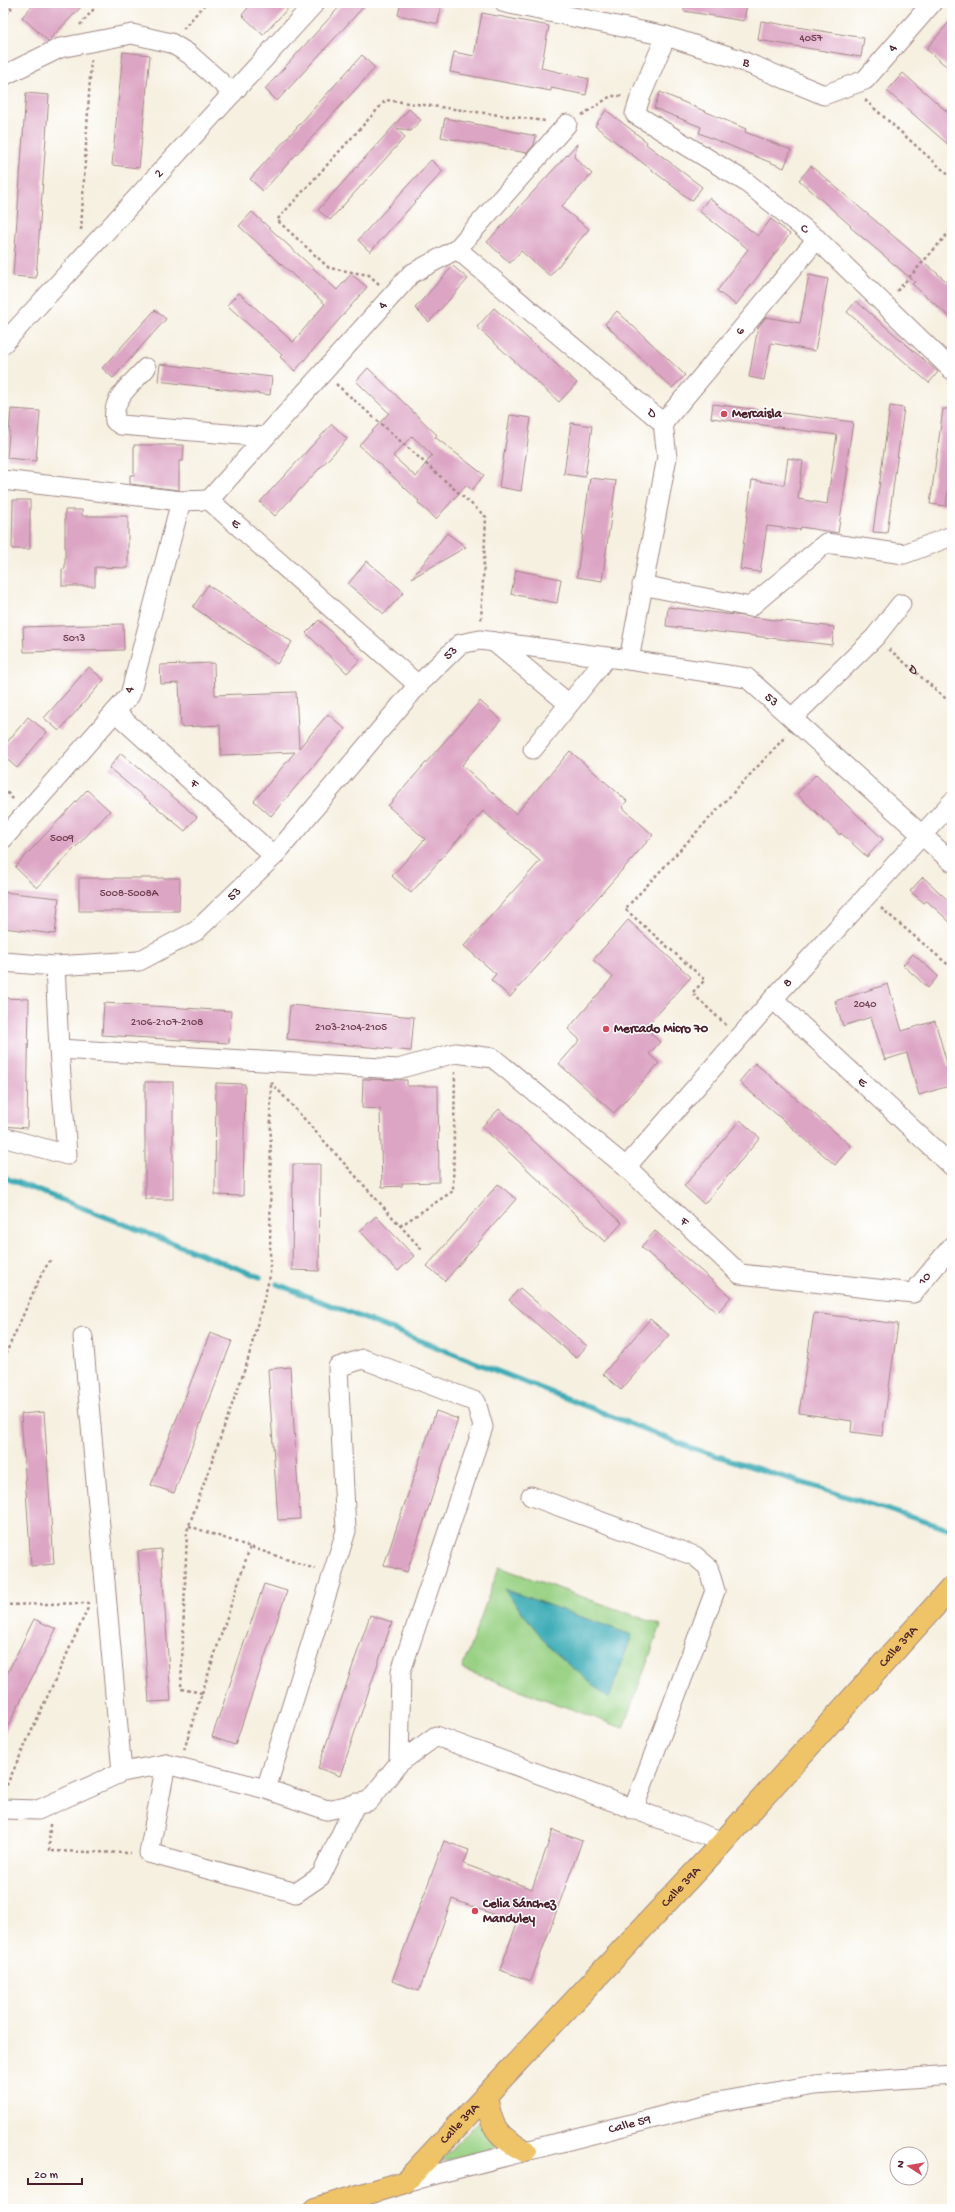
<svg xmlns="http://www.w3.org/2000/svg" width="955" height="2212" viewBox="0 0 955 2212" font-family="'Gochi Hand',sans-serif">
  <rect width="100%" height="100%" fill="#fff"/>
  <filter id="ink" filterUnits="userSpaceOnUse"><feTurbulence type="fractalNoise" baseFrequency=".025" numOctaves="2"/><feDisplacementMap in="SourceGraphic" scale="8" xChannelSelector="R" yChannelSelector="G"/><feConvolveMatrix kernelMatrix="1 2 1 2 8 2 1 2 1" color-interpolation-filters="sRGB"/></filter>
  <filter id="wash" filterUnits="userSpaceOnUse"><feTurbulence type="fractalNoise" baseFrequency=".012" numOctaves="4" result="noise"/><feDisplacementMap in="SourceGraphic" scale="16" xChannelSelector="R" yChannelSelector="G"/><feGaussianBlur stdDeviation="0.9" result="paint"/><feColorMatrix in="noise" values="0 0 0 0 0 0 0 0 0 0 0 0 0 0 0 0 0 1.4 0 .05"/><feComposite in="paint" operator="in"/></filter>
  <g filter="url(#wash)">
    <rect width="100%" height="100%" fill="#f6f0e0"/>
    <g fill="#99d184" stroke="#727858">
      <path d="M 499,1567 L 661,1625 L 623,1728 L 462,1669 Z"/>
      <path d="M 480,2120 L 496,2148 L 439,2162 Z"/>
    </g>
    <path fill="#3aabb6" stroke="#426570" d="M 504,1589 L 632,1635 L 609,1699 L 550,1648 Z"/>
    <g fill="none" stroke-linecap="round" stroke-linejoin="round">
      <g stroke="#3aabb6" stroke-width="5.5">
        <path d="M 3,1177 L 260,1277"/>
        <path d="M 277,1284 L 689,1447 L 952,1530"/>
      </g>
    </g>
    <g id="blocks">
      <g fill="#dda5c4" fill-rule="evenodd">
        <path d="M 35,3 L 85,3 L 48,41 L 22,17 Z"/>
        <path d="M 252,3 L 293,3 L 263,35 L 242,15 Z"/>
        <path d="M 343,3 L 367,3 L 277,101 L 265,89 Z"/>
        <path d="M 401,3 L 424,3 L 441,7 L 438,24 L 398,15 Z"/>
        <path d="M 684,3 L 747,3 L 744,21 L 684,11 Z"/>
        <path d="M 482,13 L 549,26 L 541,68 L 589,79 L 586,95 L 551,88 L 551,91 L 450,72 L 454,52 L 474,56 Z"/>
        <path d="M 952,19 L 952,71 L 926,49 Z"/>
        <path d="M 761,21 L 864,38 L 861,57 L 758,40 Z"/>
        <path d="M 123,52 L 150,55 L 139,168 L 112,165 Z"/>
        <path d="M 362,55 L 375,68 L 263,191 L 250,179 Z"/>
        <path d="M 903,73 L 952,116 L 952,148 L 887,91 Z"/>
        <path d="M 660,92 L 746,129 L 745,132 L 791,150 L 784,168 L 699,133 L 701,127 L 654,108 Z"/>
        <path d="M 26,93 L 49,95 L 36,278 L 13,276 Z"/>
        <path d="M 409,109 L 421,120 L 411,131 L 396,128 L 405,137 L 330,220 L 318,210 Z"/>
        <path d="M 606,110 L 647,142 L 646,144 L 702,187 L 692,201 L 595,126 Z"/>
        <path d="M 445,118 L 536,136 L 534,145 L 527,153 L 441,137 Z"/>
        <path d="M 577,144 L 574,157 L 592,174 L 561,207 L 589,229 L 550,276 L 521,251 L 510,263 L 487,242 Z"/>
        <path d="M 431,160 L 443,171 L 370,252 L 358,240 Z"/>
        <path d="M 811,166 L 952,286 L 952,319 L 912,284 L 915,282 L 850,227 L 851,226 L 799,180 Z"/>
        <path d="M 709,198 L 758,236 L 771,219 L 790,234 L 736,305 L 717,291 L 748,249 L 699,211 Z"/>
        <path d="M 252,212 L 337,290 L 351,274 L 367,287 L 295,371 L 280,357 L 282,355 L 227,305 L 239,293 L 293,342 L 325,304 L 239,226 Z"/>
        <path d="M 453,266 L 468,279 L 429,322 L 415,308 Z"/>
        <path d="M 809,275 L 828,279 L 815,351 L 771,343 L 764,380 L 749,377 L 758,327 L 766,317 L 800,323 Z"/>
        <path d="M 856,301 L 938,372 L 929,383 L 847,312 Z"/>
        <path d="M 494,308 L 577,383 L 559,402 L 477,327 Z"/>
        <path d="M 155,310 L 166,319 L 113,378 L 102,368 Z"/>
        <path d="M 617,311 L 685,375 L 672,388 L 605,324 Z"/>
        <path d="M 160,364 L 272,377 L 270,395 L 158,381 Z"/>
        <path d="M 368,368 L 437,435 L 435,437 L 484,475 L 472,490 L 466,485 L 436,519 L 418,503 L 419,501 L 359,445 L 389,413 L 356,381 ZM 412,436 L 432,455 L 416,477 L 393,456 Z"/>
        <path d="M 713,404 L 853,422 L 846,467 L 848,467 L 838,533 L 801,527 L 800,530 L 767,526 L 760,572 L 740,569 L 752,480 L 784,485 L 788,458 L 803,461 L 798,499 L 827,504 L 837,435 L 711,418 Z"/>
        <path d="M 890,406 L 904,408 L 887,533 L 873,532 Z"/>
        <path d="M 11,409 L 40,411 L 36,461 L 7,458 Z"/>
        <path d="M 943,409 L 952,409 L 952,460 L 946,506 L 930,504 Z"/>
        <path d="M 510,415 L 531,418 L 521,491 L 499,487 Z"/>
        <path d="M 571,423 L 592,426 L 585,477 L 564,474 Z"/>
        <path d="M 332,424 L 347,439 L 275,516 L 260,502 Z"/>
        <path d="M 134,445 L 184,445 L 183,461 L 179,461 L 179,490 L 130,484 L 130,475 L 134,475 Z"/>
        <path d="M 590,478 L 616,481 L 602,581 L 577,577 Z"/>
        <path d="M 13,500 L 30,500 L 30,549 L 12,549 Z"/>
        <path d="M 65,510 L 82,510 L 82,516 L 128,516 L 128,568 L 95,567 L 95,586 L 62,586 L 62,569 L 65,569 Z"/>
        <path d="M 447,533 L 466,547 L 412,578 Z"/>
        <path d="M 367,561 L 404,592 L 384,614 L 348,584 Z"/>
        <path d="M 516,570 L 561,579 L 557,603 L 511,594 Z"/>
        <path d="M 208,585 L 292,642 L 277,664 L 193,607 Z"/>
        <path d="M 668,607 L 834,627 L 832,645 L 666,626 Z"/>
        <path d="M 319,620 L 360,660 L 347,673 L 306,633 Z"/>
        <path d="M 123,624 L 124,650 L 24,652 L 23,627 Z"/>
        <path d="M 214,663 L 215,695 L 296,692 L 299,748 L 328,714 L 345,729 L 271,816 L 254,801 L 295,752 L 221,755 L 220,725 L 181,727 L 179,683 L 161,684 L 160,665 Z"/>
        <path d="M 89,667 L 104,680 L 59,731 L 44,718 Z"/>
        <path d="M 480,701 L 501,720 L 462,765 L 516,814 L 570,751 L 627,801 L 622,807 L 653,835 L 510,997 L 491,980 L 496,974 L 464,946 L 540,861 L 483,811 L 411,893 L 392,876 L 425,839 L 388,806 Z"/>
        <path d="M 28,717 L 47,732 L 17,768 L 3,756 L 3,747 Z"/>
        <path d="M 121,753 L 197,817 L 185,831 L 109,768 Z"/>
        <path d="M 816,774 L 835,792 L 834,793 L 883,839 L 867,857 L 841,833 L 840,835 L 797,794 Z"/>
        <path d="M 87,790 L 110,811 L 37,888 L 15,867 Z"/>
        <path d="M 923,877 L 952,904 L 952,924 L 927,901 L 924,903 L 910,891 Z"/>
        <path d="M 79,878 L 180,878 L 179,911 L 79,911 Z"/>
        <path d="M 3,892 L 59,898 L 55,934 L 3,928 Z"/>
        <path d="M 628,920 L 691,977 L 645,1028 L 660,1042 L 649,1054 L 659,1063 L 614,1113 L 559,1064 L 580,1040 L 568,1029 L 613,977 L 593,960 Z"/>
        <path d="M 913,954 L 938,976 L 928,988 L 903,965 Z"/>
        <path d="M 888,984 L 902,1031 L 935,1021 L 948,1067 L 952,1066 L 952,1085 L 919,1095 L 907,1053 L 885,1060 L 871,1017 L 843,1026 L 835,1001 Z"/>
        <path d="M 3,998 L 29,999 L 27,1128 L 3,1126 Z"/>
        <path d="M 104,1003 L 231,1011 L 229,1043 L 102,1035 Z"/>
        <path d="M 290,1005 L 414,1017 L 411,1051 L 287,1039 Z"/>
        <path d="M 755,1063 L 851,1146 L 835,1165 L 739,1082 Z"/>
        <path d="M 363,1079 L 407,1080 L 407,1086 L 438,1086 L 439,1182 L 402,1183 L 402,1186 L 382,1187 L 380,1109 L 362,1108 Z"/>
        <rect x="145" y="1082" width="28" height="117"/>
        <path d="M 216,1083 L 245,1084 L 243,1196 L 215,1195 Z"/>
        <path d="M 499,1109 L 622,1223 L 605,1242 L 482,1127 Z"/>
        <path d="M 740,1120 L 760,1138 L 704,1204 L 684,1186 Z"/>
        <path d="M 293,1164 L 320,1164 L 319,1271 L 292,1270 Z"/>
        <path d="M 498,1184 L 516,1199 L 445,1281 L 427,1266 Z"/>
        <path d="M 376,1216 L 414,1256 L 398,1271 L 360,1231 Z"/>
        <path d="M 655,1231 L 731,1297 L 717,1313 L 641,1247 Z"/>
        <path d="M 520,1288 L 587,1346 L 576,1358 L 509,1300 Z"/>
        <path d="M 814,1313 L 898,1324 L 882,1436 L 851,1432 L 852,1421 L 799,1413 Z"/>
        <path d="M 650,1319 L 669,1335 L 621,1390 L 603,1374 Z"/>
        <path d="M 210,1333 L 232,1341 L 174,1493 L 151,1485 Z"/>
        <path d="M 290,1367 L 300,1519 L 278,1520 L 268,1369 Z"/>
        <path d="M 436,1411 L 458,1419 L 407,1572 L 384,1565 Z"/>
        <path d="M 44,1412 L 54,1564 L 31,1566 L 21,1414 Z"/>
        <path d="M 161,1549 L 171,1701 L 149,1702 L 138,1551 Z"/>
        <path d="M 264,1584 L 287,1591 L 235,1745 L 212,1737 Z"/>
        <path d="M 370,1615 L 392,1622 L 340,1776 L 318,1768 Z"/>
        <path d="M 34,1619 L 56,1629 L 3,1736 L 3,1682 Z"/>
        <path d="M 553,1830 L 582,1841 L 531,1981 L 500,1970 L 517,1923 L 452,1899 L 419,1991 L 392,1981 L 444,1841 L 469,1850 L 464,1864 L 532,1889 Z"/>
      </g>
    </g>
  </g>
  <g filter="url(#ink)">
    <use href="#blocks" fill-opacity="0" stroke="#a08886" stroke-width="1"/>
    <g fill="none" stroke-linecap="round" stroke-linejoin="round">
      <g stroke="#a08886" stroke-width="21">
        <g id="minor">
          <path id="s2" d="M 505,3 L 666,36 L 735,58 L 824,95 L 865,80 L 932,3"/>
          <path id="s3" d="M 666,36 L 640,98 L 635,114 L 746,182 L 817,239 L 952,370"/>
          <path d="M 3,76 L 60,48 L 132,34 L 171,43 L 189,54 L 233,93"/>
          <path id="s4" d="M 457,249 L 663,423 L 667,457 L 629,660"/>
          <path id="s5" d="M 3,344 L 315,3"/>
          <path d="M 146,368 C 132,384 111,398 115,421 L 121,425 L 265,437"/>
          <path id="s6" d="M 663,423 L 817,239"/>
          <path id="s7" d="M 3,480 L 181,501 L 209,500 L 418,685"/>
          <path id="s8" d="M 209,500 L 411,274 L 457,249 L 567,124"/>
          <path d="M 642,585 L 750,607 L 826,543 L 904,554 L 952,536"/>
          <path d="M 494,642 L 569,704"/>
          <path id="s9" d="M 115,712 L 274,856"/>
          <path d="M 792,718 L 875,637 L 901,604"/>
          <path d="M 533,749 L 607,657"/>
          <path d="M 3,839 L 130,695 L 181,501"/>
          <path id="s10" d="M 3,962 L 55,966 L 139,961 L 196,931 L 274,856 L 418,685 L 460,644 L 480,640 L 629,660 L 747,678 L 952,862"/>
          <path id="s11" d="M 773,999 L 952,1166"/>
          <path id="s12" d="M 59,1049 L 398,1069 L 455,1053 L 493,1058 L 626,1167 L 740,1274 L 913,1293 L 952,1246"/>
          <path d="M 3,1137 L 67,1155 L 59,1049 L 55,966"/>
          <path id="s13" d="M 626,1167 L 773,999 L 952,802"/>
          <path d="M 83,1337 L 122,1772"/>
          <path d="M 531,1496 L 695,1556 L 708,1567 L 715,1591 L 633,1810"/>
          <path d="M 166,1764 L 149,1853 L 296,1893 L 321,1876 L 356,1803"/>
          <path d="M 266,1789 L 346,1531 L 338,1367 L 363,1359 L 476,1402 L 483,1427 L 401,1671 L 399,1763"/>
          <path d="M 3,1809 L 38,1810 L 122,1772 L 166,1764 L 266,1789 L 327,1810 L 369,1801 L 399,1763 L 436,1736 L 723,1842"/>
          <path id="s14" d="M 405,2182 L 717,2102 L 815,2085 L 952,2075"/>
        </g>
      </g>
      <g stroke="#a08886" stroke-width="24">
        <g id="major">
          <path d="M 486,2095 C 491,2127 496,2136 525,2151"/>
          <path id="s15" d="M 315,2209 L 405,2182 L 723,1842 L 952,1587"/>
        </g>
      </g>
      <g stroke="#a08886" stroke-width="2.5" stroke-dasharray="3 3" stroke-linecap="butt">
        <path d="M 3,19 L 15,3"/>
        <path d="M 80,25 L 99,3"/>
        <path d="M 183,29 L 206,3"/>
        <path d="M 865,100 L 952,178"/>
        <path d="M 582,115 L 611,96 L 622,96"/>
        <path d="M 81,230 L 91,60"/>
        <path d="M 379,284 L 369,275 L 329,268 L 277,220 L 386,100 L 545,121"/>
        <path d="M 897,291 L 952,229"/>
        <path d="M 336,384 L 486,517 L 481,622"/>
        <path id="s1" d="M 889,649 L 952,704"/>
        <path d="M 3,788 L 14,800"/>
        <path d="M 881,908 L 952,968"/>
        <path d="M 952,1018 L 949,1022 L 952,1024"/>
        <path d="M 726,1025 L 692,993 L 705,980 L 625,909 L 786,736"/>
        <path d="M 271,1082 L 423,1251"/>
        <path d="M 400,1226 L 453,1191 L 455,1072"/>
        <path d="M 3,1360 L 42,1273 L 51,1259"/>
        <path d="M 189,1526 L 315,1569"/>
        <path d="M 3,1605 L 89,1603"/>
        <path d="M 202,1693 L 250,1547"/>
        <path d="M 184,1750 L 202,1693 L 181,1689 L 187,1531 L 247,1363 L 270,1276 L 271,1082"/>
        <path d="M 4,1791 L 88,1608"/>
        <path d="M 50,1824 L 49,1851 L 131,1853"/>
      </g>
      <use href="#minor" stroke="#fff" stroke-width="19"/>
      <use href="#major" stroke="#efc469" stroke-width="22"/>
    </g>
  </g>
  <g fill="#d1495b" stroke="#fff" stroke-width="1.5">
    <circle cx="724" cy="414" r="4"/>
    <circle cx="606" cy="1029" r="4"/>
    <circle cx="475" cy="1911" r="4"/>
  </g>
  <g text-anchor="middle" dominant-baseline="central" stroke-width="3" stroke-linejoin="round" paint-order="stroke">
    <g font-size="11" fill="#6f4051">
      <text x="811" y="39">4057</text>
      <text x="74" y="639">5013</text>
      <text x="62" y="839">5009</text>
      <text x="129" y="894">5008-5008A</text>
      <text x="865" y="1005">2040</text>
      <text x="167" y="1023">2106-2107-2108</text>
      <text x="351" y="1028">2103-2104-2105</text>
    </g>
    <g font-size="13" fill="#4a1f2b" stroke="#fff">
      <text stroke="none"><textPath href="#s2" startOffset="419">4</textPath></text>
      <text stroke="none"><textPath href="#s2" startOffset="249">B</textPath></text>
      <text stroke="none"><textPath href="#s5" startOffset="231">2</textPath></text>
      <text stroke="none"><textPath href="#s3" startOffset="289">C</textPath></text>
      <text stroke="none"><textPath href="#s8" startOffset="261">4</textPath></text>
      <text stroke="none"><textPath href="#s6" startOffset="120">6</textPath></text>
      <text stroke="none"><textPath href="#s4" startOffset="255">D</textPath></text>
      <text stroke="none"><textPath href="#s7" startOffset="243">E</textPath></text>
      <text stroke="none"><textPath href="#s10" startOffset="578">53</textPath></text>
      <text stroke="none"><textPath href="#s1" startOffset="32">D</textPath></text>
      <text transform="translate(130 690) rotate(-69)">4</text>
      <text stroke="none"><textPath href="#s10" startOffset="914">53</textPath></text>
      <text stroke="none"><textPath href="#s9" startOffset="107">F</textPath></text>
      <text stroke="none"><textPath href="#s10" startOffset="254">53</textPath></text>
      <text stroke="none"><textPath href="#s13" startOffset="245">8</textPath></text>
      <text stroke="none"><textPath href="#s11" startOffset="122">E</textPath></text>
      <text stroke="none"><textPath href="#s12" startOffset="689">F</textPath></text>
      <text stroke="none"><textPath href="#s12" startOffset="958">10</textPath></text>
      <text stroke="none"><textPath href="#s15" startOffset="822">Calle 39A</textPath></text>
      <text stroke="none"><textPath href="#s15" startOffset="498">Calle 39A</textPath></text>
      <text stroke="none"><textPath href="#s15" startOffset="174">Calle 39A</textPath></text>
      <text stroke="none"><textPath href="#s14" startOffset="232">Calle 59</textPath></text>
    </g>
    <g font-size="13" font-weight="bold" fill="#4a1f2b" stroke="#fff" text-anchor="start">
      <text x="732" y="414">Mercaisla</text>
      <text x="614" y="1029">Mercado Micro 70</text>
      <text x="483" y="1904">Celia Sánchez<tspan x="483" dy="15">Manduley</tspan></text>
    </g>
  </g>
  <rect width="955" height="2212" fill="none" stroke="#fff" stroke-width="16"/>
  <g transform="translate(909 2166) rotate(282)"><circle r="19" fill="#ffffff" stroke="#b7a5aa"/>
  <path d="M0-3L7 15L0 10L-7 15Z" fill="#d1495b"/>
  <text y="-6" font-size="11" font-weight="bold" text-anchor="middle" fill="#4a1f2b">N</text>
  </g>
  <path d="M28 2178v6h54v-6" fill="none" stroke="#4a1f2b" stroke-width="2"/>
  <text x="34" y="2178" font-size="12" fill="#4a1f2b" stroke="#ffffff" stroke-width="3" paint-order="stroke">20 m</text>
</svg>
